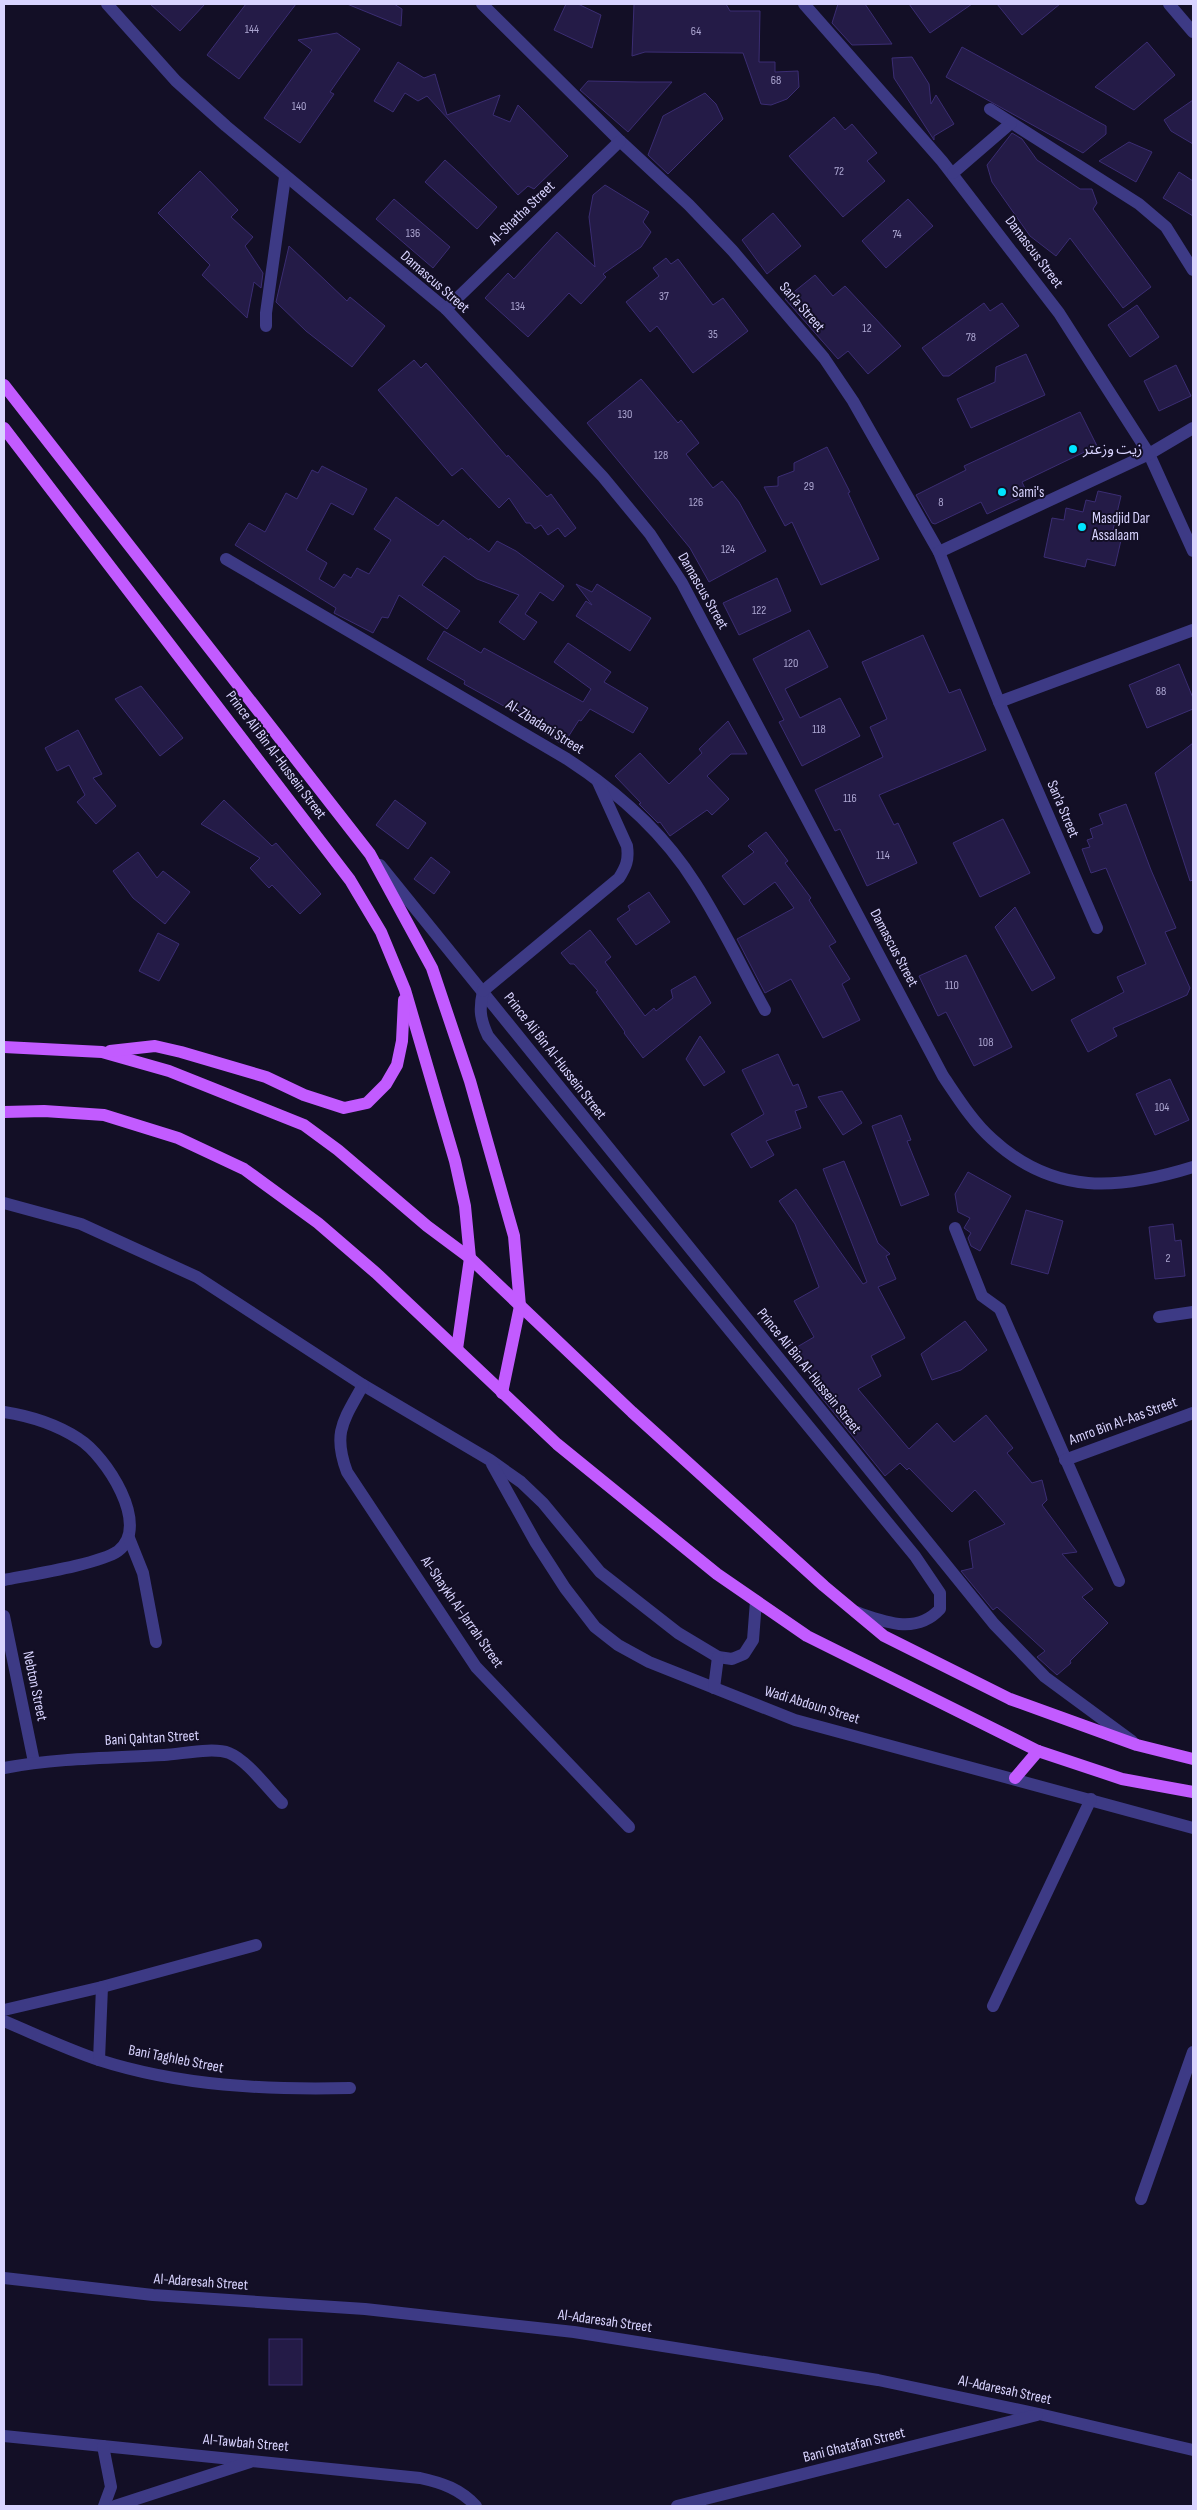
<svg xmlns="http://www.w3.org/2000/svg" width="1197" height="2510" viewBox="0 0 1197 2510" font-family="'Sofia Sans Condensed','Noto Sans Arabic',sans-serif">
  <rect width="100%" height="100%" fill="#130f26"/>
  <g fill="#241b47" stroke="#3b2d73">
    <path d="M 150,4 L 205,4 L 180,31 Z"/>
    <path d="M 246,4 L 296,4 L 239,79 L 207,55 Z"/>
    <path d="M 347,4 L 394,4 L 402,9 L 401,26 Z"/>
    <path d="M 566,4 L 578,4 L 601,15 L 592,48 L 554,30 Z"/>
    <path d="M 634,4 L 726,4 L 730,11 L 760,11 L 759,62 L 775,62 L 775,72 L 798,71 L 799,87 L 787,99 L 771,105 L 761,104 L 743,53 L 645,52 L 632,56 Z"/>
    <path d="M 838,4 L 865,4 L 892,44 L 852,45 L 832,23 Z"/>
    <path d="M 909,4 L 972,4 L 930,33 Z"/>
    <path d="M 997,4 L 1060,4 L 1022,35 Z"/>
    <path d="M 337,33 L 360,49 L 330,92 L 334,94 L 300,143 L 264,118 L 312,50 L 298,40 Z"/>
    <path d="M 1147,42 L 1175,75 L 1134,110 L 1095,87 Z"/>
    <path d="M 962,47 L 1106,126 L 1106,134 L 1083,153 L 946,77 Z"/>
    <path d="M 912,57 L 929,84 L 931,104 L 936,95 L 954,124 L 934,136 L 934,140 L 894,78 L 892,58 Z"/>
    <path d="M 398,62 L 424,78 L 435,74 L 447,115 L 500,95 L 493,115 L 510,122 L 518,105 L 568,156 L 534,189 L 528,186 L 518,195 L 427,96 L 418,101 L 405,93 L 393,112 L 374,101 Z"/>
    <path d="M 588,81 L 638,82 L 672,82 L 628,132 L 580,90 Z"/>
    <path d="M 705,93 L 716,104 L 723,119 L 668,174 L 648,155 L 663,116 Z"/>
    <path d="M 1193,100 L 1193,144 L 1171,131 L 1164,120 Z"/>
    <path d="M 834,117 L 845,130 L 852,124 L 877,153 L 867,161 L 885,181 L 843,217 L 789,156 Z"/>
    <path d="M 1012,133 L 1022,139 L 1037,160 L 1080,189 L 1092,189 L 1097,203 L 1093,209 L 1151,287 L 1123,308 L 1070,238 L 1056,256 L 1030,236 L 992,182 L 987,165 Z"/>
    <path d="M 1129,142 L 1152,152 L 1136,182 L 1099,161 Z"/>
    <path d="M 445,160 L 497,207 L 477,229 L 425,182 Z"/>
    <path d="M 200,171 L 238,210 L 231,217 L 253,237 L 245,246 L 263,273 L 261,288 L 254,282 L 247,318 L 202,275 L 210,265 L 158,213 Z"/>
    <path d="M 1179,172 L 1193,181 L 1193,216 L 1163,198 Z"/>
    <path d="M 605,185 L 649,212 L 643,222 L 651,232 L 641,247 L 603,274 L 606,277 L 581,304 L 569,293 L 528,337 L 485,298 L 508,273 L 514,279 L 557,232 L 595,267 L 589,217 L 593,195 Z"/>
    <path d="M 394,199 L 450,247 L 433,268 L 376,219 Z"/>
    <path d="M 908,199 L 933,226 L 886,268 L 862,241 Z"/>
    <path d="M 773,213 L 801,246 L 767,274 L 742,240 Z"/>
    <path d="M 289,246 L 347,301 L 350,297 L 385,326 L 352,367 L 306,331 L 276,302 Z"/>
    <path d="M 666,258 L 671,264 L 678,259 L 713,305 L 723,298 L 748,331 L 693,373 L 657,326 L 650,332 L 626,302 L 659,276 L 653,268 Z"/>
    <path d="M 815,275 L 833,296 L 845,286 L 901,346 L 868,374 L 848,351 L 838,359 L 785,299 Z"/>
    <path d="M 984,303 L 990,311 L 1002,303 L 1019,326 L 949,376 L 943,376 L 922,348 Z"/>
    <path d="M 1137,305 L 1159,337 L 1130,357 L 1108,325 Z"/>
    <path d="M 1026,354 L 1045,395 L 971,428 L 957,399 L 995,382 L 996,367 Z"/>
    <path d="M 414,360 L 421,368 L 426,363 L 507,457 L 508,455 L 547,497 L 551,494 L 576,528 L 565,537 L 558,528 L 548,535 L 541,525 L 535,529 L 530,523 L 526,523 L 509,498 L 499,508 L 462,468 L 452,476 L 378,390 Z"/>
    <path d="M 1176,365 L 1191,396 L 1159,411 L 1144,381 Z"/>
    <path d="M 641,379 L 678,423 L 681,420 L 699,443 L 686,454 L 713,488 L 722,481 L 739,502 L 766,551 L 709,582 L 690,548 L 587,423 Z"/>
    <path d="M 1080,412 L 1097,446 L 1022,482 L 1028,495 L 987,514 L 981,502 L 935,524 L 932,523 L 916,495 L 966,470 L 964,466 Z"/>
    <path d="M 827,447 L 850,492 L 848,493 L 879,559 L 821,585 L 792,522 L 785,526 L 764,487 L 778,486 L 778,477 L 794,471 L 794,463 Z"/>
    <path d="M 322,466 L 367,489 L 353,515 L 331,503 L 306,550 L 327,563 L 319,579 L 334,588 L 344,574 L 351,578 L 357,568 L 369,574 L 391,540 L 374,529 L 396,497 L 438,526 L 443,520 L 469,540 L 470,538 L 489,552 L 497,541 L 516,551 L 564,586 L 553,601 L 540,592 L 525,614 L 537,622 L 524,640 L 499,622 L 519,595 L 477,579 L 444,556 L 422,585 L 460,611 L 447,629 L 399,595 L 388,618 L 382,617 L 373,633 L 334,613 L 336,608 L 235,545 L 249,523 L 265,532 L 286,493 L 297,499 L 312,470 L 318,473 Z"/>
    <path d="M 1098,491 L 1121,496 L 1112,534 L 1122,536 L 1115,566 L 1087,559 L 1085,567 L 1044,557 L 1052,518 L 1064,520 L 1066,508 L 1083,512 L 1086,500 L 1095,502 Z"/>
    <path d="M 777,578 L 791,611 L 739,635 L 723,603 Z"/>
    <path d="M 576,584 L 592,592 L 597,584 L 651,618 L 630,651 L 576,616 L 586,601 L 592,605 Z"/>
    <path d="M 809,630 L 828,667 L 785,689 L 800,718 L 840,698 L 860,736 L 802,766 L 779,722 L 784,720 L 753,659 Z"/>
    <path d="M 444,631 L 481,653 L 484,648 L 583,702 L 591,689 L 554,662 L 568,643 L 611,672 L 604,682 L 648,708 L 633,733 L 590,709 L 581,721 L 579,720 L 563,745 L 536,728 L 538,725 L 464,684 L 465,681 L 427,659 Z"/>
    <path d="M 923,635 L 949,693 L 960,689 L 986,750 L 879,795 L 894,825 L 898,823 L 917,863 L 867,886 L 840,829 L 835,831 L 815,790 L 883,757 L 870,727 L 887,719 L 862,662 Z"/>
    <path d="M 1179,664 L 1193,698 L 1193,709 L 1147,728 L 1129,685 Z"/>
    <path d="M 141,686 L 183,738 L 160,756 L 115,699 Z"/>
    <path d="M 728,721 L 747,754 L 731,754 L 707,776 L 729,799 L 712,815 L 707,810 L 670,836 L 660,822 L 658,823 L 639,804 L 641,803 L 615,776 L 640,753 L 669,784 L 702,753 L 699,749 Z"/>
    <path d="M 78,730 L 102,774 L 93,778 L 116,806 L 96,824 L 77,802 L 85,795 L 69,765 L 57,771 L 45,748 Z"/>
    <path d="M 1193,743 L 1193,880 L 1190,881 L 1155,773 Z"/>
    <path d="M 224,800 L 272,846 L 276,843 L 321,894 L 300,914 L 272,885 L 269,888 L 250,868 L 260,858 L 201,824 Z"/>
    <path d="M 395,800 L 426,823 L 408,849 L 376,825 Z"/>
    <path d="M 1126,804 L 1151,870 L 1176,928 L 1165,932 L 1190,988 L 1187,995 L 1113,1028 L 1117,1036 L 1088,1052 L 1071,1020 L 1124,992 L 1117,977 L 1146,964 L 1106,868 L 1091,873 L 1082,849 L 1090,847 L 1087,840 L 1093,838 L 1090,829 L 1103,824 L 1099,814 Z"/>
    <path d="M 1003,819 L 1030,873 L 980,897 L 953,843 Z"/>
    <path d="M 766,832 L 788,861 L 785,863 L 811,898 L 809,900 L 836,942 L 829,946 L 850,979 L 842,984 L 860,1020 L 823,1038 L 791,979 L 765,993 L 737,939 L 794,908 L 775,882 L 744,905 L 722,876 L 754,852 L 748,846 Z"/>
    <path d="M 138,852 L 157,878 L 163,871 L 190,892 L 165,924 L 133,898 L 113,871 Z"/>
    <path d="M 431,857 L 450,872 L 434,894 L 414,879 Z"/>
    <path d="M 649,892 L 670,922 L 636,945 L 617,919 L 630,910 L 628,906 Z"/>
    <path d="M 1015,907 L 1055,978 L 1032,991 L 995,927 Z"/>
    <path d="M 590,930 L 611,957 L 605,962 L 645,1016 L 654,1008 L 656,1011 L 673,998 L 671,990 L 695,976 L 711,1003 L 643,1058 L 624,1033 L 625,1032 L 596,992 L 598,991 L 574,964 L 570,964 L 561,953 Z"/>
    <path d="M 158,933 L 179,944 L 159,981 L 139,971 Z"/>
    <path d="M 966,955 L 1012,1047 L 974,1066 L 946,1012 L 938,1016 L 919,976 Z"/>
    <path d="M 700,1036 L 725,1072 L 704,1086 L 686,1059 Z"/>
    <path d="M 778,1054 L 793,1086 L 798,1084 L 807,1107 L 795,1111 L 801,1128 L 766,1141 L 774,1155 L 751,1168 L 731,1134 L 764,1114 L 742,1070 Z"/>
    <path d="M 1170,1079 L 1189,1120 L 1155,1135 L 1136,1094 Z"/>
    <path d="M 842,1091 L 862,1123 L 843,1135 L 818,1097 Z"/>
    <path d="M 901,1115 L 911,1140 L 907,1141 L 929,1195 L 901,1206 L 872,1126 Z"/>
    <path d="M 844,1161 L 878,1243 L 890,1254 L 886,1256 L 896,1279 L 878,1287 L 905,1338 L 871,1356 L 881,1376 L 858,1389 L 909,1449 L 937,1423 L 954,1442 L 986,1415 L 1013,1448 L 1007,1453 L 1032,1483 L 1042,1480 L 1047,1500 L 1042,1505 L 1077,1552 L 1062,1554 L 1093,1589 L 1082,1597 L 1108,1623 L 1070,1661 L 1071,1663 L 1057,1675 L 1037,1657 L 1045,1651 L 997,1607 L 993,1610 L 961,1571 L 973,1568 L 969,1541 L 1005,1524 L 975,1490 L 952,1512 L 909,1468 L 907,1470 L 900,1463 L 885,1476 L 817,1392 L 808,1376 L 812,1374 L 797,1347 L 814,1337 L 794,1301 L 819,1287 L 795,1224 L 779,1201 L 796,1189 L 863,1284 L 867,1282 L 823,1169 Z"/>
    <path d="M 968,1172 L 1011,1196 L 980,1251 L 971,1246 L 968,1238 L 971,1233 L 964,1228 L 970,1218 L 958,1212 L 955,1194 Z"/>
    <path d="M 1026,1210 L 1063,1221 L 1048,1274 L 1011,1264 Z"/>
    <path d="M 1173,1224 L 1175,1241 L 1181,1240 L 1185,1276 L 1155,1279 L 1149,1227 Z"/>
    <path d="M 965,1321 L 987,1350 L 961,1370 L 932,1380 L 921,1354 Z"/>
    <rect x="269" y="2339" width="33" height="46"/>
  </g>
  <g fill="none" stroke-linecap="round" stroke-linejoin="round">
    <g stroke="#3d3a85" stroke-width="12">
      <path d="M 107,4 L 176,81 L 226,126 L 446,309 L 603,477 L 650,534 L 682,583 L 943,1076 C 958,1098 972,1121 992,1139 C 1054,1196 1119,1190 1193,1167"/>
      <path d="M 482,4 L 620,141 L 689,205 L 732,250 L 824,358 L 853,401 L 939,552 L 999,702 L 1097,928"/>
      <path d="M 804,4 L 942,161 L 1059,313 L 1149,454 L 1193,551"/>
      <path d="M 1169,4 L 1193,32"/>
      <path d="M 990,109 L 1139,204 L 1166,227 L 1193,270"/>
      <path d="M 953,173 L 1011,123"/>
      <path d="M 446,309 L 620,141"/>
      <path d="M 266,326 L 266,313 L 285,177"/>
      <path d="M 939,552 L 1149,454 L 1193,428"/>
      <path d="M 226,559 L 567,759 C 616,791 663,832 695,883 C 721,923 742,968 765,1010"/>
      <path d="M 999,702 L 1193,630"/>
      <path d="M 380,865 L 994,1624 L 1045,1677 L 1132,1741"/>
      <path d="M 483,991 C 479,1009 480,1019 488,1036 L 915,1556 L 940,1593 L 940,1609 C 916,1635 885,1622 856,1612"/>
      <path d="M 483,991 L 619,878 C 626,867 629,860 627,846 L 598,782"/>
      <path d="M 4,1203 L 81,1224 L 197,1277 L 363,1385 L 490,1460 L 521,1482 L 543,1503 L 600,1572 L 678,1633 L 718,1657 L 732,1659 L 744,1654 L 753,1640 L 756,1601"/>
      <path d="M 955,1228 L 982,1296 L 1000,1309 L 1119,1581"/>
      <path d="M 1159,1317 L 1193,1312"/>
      <path d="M 363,1385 C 344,1420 332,1432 347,1472 L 476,1667 L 629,1827"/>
      <path d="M 4,1412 C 30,1416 56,1424 79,1439 C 105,1455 152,1526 118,1551 C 100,1564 29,1575 4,1580"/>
      <path d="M 1065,1460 L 1193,1413"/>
      <path d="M 492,1464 L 536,1543 L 565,1588 L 595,1627 L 618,1645 L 649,1662 L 795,1720 L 1193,1828"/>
      <path d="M 129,1538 L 143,1573 L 156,1642"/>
      <path d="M 4,1616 L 34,1762"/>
      <path d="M 714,1688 L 718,1657"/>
      <path d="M 4,1768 C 57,1758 110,1758 164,1755 C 182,1754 213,1747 229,1753 C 247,1760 268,1789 282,1803"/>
      <path d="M 993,2006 L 1091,1799"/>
      <path d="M 4,2010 L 102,1987 L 256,1945"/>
      <path d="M 4,2021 C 35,2034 66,2049 99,2060 C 180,2086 266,2090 350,2088"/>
      <path d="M 99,2060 L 102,1987"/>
      <path d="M 1141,2199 L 1193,2052"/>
      <path d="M 4,2278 L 153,2295 L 365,2309 L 574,2332 L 878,2380 L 1039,2414 L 1193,2450"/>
      <path d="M 4,2436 L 420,2478 C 443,2483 460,2489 476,2506"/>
      <path d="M 103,2446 L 111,2487 L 104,2506"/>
      <path d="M 115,2506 L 250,2462"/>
      <path d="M 677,2506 L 1037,2415"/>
    </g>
    <g stroke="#c25bff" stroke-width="12">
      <path d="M 4,385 L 370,854 L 432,968 L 470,1081 L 514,1236 L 520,1306 L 502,1393"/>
      <path d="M 4,428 L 350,880 L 381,932 L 405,990 L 455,1161 L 465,1206 L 470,1258 L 457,1349"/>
      <path d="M 4,1047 L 102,1052 L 169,1071 L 304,1125 L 338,1150 L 427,1226 L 470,1258 L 632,1412 L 824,1586 L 884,1636 L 1010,1699 L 1137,1745 L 1193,1759"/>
      <path d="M 110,1051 L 155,1046 L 181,1052 L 266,1077 L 304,1095 L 344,1108 L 367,1103 L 386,1084 L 397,1065 L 402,1041 L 404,1000"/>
      <path d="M 4,1112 L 44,1111 L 104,1115 L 178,1138 L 244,1169 L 318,1223 L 376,1273 L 557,1444 L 717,1574 L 807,1636 L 1038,1751 L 1122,1779 L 1193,1792"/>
      <path d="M 1015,1778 L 1038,1751"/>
    </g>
  </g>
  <g fill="#00e5ff" stroke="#130f26" stroke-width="2">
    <circle cx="1073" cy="449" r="5"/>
    <circle cx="1002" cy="492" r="5"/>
    <circle cx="1082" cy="527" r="5"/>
  </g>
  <g text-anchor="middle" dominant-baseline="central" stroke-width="4" stroke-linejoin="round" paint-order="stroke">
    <g font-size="12" fill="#aca6d1">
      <text x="252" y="29">144</text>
      <text x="696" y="31">64</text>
      <text x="776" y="80">68</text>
      <text x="299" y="106">140</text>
      <text x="839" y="171">72</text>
      <text x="413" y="233">136</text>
      <text x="897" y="234">74</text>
      <text x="664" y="296">37</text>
      <text x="518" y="306">134</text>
      <text x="867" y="328">12</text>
      <text x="713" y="334">35</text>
      <text x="971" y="337">78</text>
      <text x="625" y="414">130</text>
      <text x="661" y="455">128</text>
      <text x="809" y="486">29</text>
      <text x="696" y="502">126</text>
      <text x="941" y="502">8</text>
      <text x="728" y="549">124</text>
      <text x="759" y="610">122</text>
      <text x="791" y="663">120</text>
      <text x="1161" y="691">88</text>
      <text x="819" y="729">118</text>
      <text x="850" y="798">116</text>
      <text x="883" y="855">114</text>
      <text x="952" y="985">110</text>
      <text x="986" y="1042">108</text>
      <text x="1162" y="1107">104</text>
      <text x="1168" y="1258">2</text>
    </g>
    <g font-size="15" fill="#d9d4ff" stroke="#130f26">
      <text transform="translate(522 213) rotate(-44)">Al-Shatha Street</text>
      <text transform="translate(1034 252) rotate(53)">Damascus Street</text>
      <text transform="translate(435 282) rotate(41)">Damascus Street</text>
      <text transform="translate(802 307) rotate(49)">San'a Street</text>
      <text transform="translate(703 591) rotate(60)">Damascus Street</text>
      <text transform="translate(545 727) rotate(32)">Al-Zbadani Street</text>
      <text transform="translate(276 755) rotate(53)">Prince Ali Bin Al-Hussein Street</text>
      <text transform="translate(1063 809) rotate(67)">San'a Street</text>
      <text transform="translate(894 948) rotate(62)">Damascus Street</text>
      <text transform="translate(555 1056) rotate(52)">Prince Ali Bin Al-Hussein Street</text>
      <text transform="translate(809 1371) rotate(51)">Prince Ali Bin Al-Hussein Street</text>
      <text transform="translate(1123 1421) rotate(-20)">Amro Bin Al-Aas Street</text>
      <text transform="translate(462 1612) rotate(55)">Al-Shaykh Al-Jarrah Street</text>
      <text transform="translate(35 1686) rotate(78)">Nebton Street</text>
      <text transform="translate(812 1705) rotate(17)">Wadi Abdoun Street</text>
      <text transform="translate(152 1738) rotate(-3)">Bani Qahtan Street</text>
      <text transform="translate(176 2059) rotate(11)">Bani Taghleb Street</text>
      <text transform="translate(201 2282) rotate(4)">Al-Adaresah Street</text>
      <text transform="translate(605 2321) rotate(8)">Al-Adaresah Street</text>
      <text transform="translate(1005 2390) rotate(12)">Al-Adaresah Street</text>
      <text transform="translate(246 2443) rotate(5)">Al-Tawbah Street</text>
      <text transform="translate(854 2445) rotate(-14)">Bani Ghatafan Street</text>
    </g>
    <g font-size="15" fill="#d9d4ff" stroke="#130f26" text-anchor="start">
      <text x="1083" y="449">زيت وزعتر</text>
      <text x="1012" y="492">Sami's</text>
      <text x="1092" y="518">Masdjid Dar<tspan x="1092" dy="17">Assalaam</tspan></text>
    </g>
  </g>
  <rect width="1197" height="2510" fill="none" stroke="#d9d4ff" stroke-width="10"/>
</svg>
